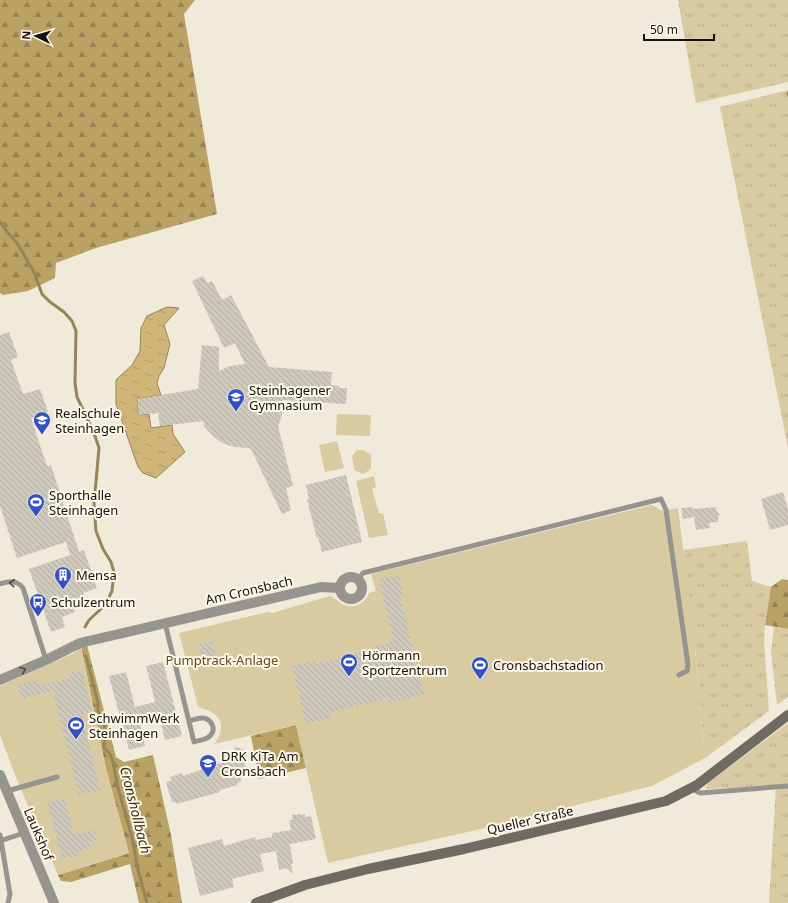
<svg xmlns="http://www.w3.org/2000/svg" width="788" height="903" viewBox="0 0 788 903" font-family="'Noto Sans',sans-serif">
  <defs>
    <pattern id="grass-tufts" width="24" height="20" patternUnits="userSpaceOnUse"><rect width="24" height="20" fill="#dacaa2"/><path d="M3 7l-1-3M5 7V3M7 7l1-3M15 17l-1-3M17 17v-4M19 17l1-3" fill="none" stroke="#baac8a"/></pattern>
    <pattern id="forest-firs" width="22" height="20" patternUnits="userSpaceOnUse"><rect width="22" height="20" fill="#baa164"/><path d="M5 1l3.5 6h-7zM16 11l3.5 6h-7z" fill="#968251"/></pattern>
    <pattern id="water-ripples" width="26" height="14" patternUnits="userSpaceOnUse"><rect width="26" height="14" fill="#cfb678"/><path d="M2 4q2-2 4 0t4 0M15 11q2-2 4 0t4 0" fill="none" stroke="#b19b67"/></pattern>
    <pattern id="building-back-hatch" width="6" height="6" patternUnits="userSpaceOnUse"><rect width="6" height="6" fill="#cec9bb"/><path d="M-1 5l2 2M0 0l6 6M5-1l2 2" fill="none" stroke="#b0aca0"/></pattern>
  </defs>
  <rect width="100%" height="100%" fill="#f0eadb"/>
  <g fill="url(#grass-tufts)">
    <path d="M 678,0 L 788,0 L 788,82 L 696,103 Z"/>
    <path d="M 788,90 L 788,448 L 720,107 Z"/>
    <path d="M 747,541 L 752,581 L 771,587 L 765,625 L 764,640 L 769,711 L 705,758 L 694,635 L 683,550 Z"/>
    <path d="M 774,627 L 788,629 L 788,697 L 777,705 L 771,652 Z"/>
    <path d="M 788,723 L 788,903 L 769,903 L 776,786 L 705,789 L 708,783 Z"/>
  </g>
  <g fill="url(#forest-firs)">
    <path d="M 0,0 L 195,0 L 184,14 L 217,214 L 96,248 L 56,263 L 55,278 L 28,291 L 3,295 L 0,293 Z"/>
    <path d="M 782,579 L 788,580 L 788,629 L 765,625 L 771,587 Z"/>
    <path d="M 87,645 L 116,757 L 124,762 L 153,755 L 171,835 L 182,903 L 139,903 L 130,864 L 71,882 L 61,881 L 58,875 L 129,853 L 106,769 L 81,646 Z"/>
    <path d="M 296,725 L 306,768 L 259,779 L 251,736 Z"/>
  </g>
  <g fill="#dacaa2">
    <path d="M 337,414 L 371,415 L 370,436 L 336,435 Z"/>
    <path d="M 337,441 L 344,468 L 325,472 L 319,445 Z"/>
    <path d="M 357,450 L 364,450 L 371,455 L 371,469 L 363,474 L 354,470 L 352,456 Z"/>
    <path d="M 374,476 L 376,487 L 372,489 L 379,513 L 383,513 L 388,535 L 369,538 L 356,481 Z"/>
    <path d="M 652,505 L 663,511 L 678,508 L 694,635 L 705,758 L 652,786 L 490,827 L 328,863 L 296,725 L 214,744 C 222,735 225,721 213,713 C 208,709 203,710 198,706 L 179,633 L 268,612 L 272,613 L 330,596 C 335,598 338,601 342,604 C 352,610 365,604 369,593 L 376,591 L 371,574 Z"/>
    <path d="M 81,646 L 106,769 L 129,853 L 58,875 L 17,780 L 0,735 L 0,686 L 74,653 Z"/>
  </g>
  <path fill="url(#water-ripples)" stroke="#978558" d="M 167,307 L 179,308 L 164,325 L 170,344 L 164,368 L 159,376 L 157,383 L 161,395 L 137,399 L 139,415 L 149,414 L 151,428 L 172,425 L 173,434 L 185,452 L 156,478 L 143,473 L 138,467 L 116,404 L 116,380 L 132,365 L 140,351 L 141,328 L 147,316 Z"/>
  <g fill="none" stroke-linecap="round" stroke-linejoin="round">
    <g stroke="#978558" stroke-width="3">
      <path d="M 788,93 L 788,94"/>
      <path d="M 0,222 L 8,233 L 17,243 L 27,260 L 34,272 L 42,294 L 50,302 L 64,312 L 72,321 L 76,331 L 75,383 L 77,397 L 94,433 L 99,448 L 94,504 L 96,531 L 103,549 L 111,562 L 114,572 L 112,591 L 109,597 L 102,608 L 89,620 L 85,627"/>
      <path d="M 86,656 L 98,703 C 97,712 99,716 105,722 L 104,748 L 110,754 L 113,762 L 118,788 L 132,837 L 138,870 L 147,903"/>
    </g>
  </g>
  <g fill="url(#building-back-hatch)">
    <path d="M 203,276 L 208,283 L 212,281 L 222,300 L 231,295 L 269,367 L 332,372 L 331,385 L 339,386 L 339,388 L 347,388 L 346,404 L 283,400 L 282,415 L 278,426 L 293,486 L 286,488 L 291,510 L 282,514 L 251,449 L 249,448 L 234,447 L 222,443 L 212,435 L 204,426 L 203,421 L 160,426 L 158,413 L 152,414 L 151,413 L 139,415 L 137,399 L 198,389 L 202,345 L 219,347 L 219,371 L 230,366 L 245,364 L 235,343 L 224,348 L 192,281 Z"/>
    <path d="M 9,332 L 18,357 L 11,360 L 23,394 L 40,389 L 48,412 L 31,418 L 47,466 L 51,465 L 79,552 L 84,550 L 97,588 L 83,593 L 87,603 L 73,607 L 75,612 L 62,617 L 65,627 L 51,632 L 29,569 L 70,555 L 66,542 L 17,558 L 0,506 L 0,335 Z"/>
    <path d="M 346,475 L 362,542 L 322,552 L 318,537 L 317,538 L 307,500 L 309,499 L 306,485 Z"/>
    <path d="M 783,492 L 788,509 L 788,525 L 770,530 L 761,499 Z"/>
    <path d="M 693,507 L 693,509 L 716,507 L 717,512 L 720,514 L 718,517 L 718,522 L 709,523 L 710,528 L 696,530 L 694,517 L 683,519 L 681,508 Z"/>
    <path d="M 399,575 L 404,595 L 400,596 L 424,694 L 389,703 L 388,698 L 328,713 L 330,718 L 306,724 L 292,666 L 316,660 L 316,664 L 373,650 L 372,647 L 394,641 L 379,580 Z"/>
    <path d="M 212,641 L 216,657 L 203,659 L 199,644 Z"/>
    <path d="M 163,662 L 182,736 L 165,740 L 160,719 L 140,725 L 145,746 L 129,750 L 109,676 L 126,672 L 135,707 L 155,702 L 146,666 Z"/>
    <path d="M 82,670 L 92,711 L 81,714 L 100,790 L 79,795 L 53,691 L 21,699 L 18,685 L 38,680 L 39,686 L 71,678 L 69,673 Z"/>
    <path d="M 235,747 L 248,751 L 246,757 L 247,757 L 240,783 L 238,782 L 237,785 L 220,790 L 220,792 L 191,800 L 176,804 L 175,802 L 172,802 L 166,782 L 172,780 L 170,777 L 182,773 L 183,776 L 229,760 L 231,753 L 233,753 Z"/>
    <path d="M 65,799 L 74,835 L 94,830 L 97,841 L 90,843 L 91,848 L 78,852 L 79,855 L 62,859 L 48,803 Z"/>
    <path d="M 301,814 L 301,815 L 305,814 L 305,817 L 311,816 L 316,839 L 290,844 L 293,864 L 291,864 L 293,874 L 286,868 L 279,870 L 276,851 L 260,854 L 264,871 L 232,879 L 234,887 L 200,896 L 188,848 L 222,839 L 224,846 L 255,837 L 256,840 L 272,837 L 272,833 L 291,830 L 289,820 L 292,820 L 292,815 Z"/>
  </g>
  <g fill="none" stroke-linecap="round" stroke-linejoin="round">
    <g stroke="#96948e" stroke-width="5">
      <path d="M 358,579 L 363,573 L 661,499 L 666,510 L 688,665 L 687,671 L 679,675"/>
      <path d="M 0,584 C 9,581 17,580 23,588 L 46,660"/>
      <path d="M 165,623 L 194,742 C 199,740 206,740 210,736 C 217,729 211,718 202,718 C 197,718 193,720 189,721"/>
      <path d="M 691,788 L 700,793 L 788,786"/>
      <path d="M 7,791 L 57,777"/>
      <path d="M 0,835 L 10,894 L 8,903"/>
      <path d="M 0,841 L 24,833"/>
    </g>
    <g stroke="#96948e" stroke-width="10">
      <circle cx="351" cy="588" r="11"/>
      <path d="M 0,680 L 46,660 L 80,643 L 321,587 L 340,588"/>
      <path d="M 0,775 L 54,903"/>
    </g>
    <path stroke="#6e6b62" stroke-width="10" d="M 256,903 L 305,885 L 368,869 L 464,849 L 666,801 L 697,785 L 788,715"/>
  </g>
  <defs><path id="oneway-chevron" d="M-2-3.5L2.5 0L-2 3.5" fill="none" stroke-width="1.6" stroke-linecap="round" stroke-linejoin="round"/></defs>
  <g stroke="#4e4c47">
    <use href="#oneway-chevron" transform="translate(12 583) rotate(-174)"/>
    <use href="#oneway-chevron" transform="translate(23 670) rotate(-23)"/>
  </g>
  <defs>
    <g id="school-pin" transform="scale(0.9)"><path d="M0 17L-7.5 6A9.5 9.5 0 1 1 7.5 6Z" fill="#3550c2" stroke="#fdf7e9"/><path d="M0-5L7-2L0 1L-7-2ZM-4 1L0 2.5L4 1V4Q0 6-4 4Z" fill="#fff"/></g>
    <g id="stadium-pin" transform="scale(0.9)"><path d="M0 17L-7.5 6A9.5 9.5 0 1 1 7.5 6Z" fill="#3550c2" stroke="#fdf7e9"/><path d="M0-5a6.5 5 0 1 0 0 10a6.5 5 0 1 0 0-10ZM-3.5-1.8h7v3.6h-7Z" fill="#fff"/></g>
    <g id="building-pin" transform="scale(0.9)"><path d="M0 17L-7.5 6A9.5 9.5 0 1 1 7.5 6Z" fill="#3550c2" stroke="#fdf7e9"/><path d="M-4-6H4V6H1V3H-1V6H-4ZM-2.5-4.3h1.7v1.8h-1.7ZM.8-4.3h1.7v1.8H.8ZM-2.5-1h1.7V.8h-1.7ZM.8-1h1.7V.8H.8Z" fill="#fff"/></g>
    <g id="bus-pin" transform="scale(0.9)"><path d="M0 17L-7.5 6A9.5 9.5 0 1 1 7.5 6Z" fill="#3550c2" stroke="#fdf7e9"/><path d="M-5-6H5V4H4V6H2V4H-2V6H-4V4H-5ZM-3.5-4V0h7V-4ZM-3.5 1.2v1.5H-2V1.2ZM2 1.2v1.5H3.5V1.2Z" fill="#fff"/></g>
  </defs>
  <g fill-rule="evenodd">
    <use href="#school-pin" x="236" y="397"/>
    <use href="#school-pin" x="42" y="420"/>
    <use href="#stadium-pin" x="36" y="502"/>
    <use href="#building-pin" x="63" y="575"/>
    <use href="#bus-pin" x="38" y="602"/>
    <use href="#stadium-pin" x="349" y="662"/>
    <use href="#stadium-pin" x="480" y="665"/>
    <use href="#stadium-pin" x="76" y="725"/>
    <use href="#school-pin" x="208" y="763"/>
  </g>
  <g text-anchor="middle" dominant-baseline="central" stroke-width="4" stroke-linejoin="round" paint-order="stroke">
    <g font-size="13" fill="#14120d" stroke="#fdf7e9" text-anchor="start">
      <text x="249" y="390">Steinhagener<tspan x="249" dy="15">Gymnasium</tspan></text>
      <text x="55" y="413">Realschule<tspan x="55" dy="15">Steinhagen</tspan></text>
      <text x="49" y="495">Sporthalle<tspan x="49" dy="15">Steinhagen</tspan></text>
      <text x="76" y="575">Mensa</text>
      <text x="51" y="602">Schulzentrum</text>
      <text x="362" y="655">Hörmann<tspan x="362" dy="15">Sportzentrum</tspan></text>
      <text x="493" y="665">Cronsbachstadion</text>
      <text x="89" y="718">SchwimmWerk<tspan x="89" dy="15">Steinhagen</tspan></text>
      <text x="221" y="756">DRK KiTa Am<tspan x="221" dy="15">Cronsbach</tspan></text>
    </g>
    <g font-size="13" fill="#14120d" stroke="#fdf7e9">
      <text transform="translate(249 590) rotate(-13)">Am Cronsbach</text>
      <text transform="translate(530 820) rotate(-13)">Queller Straße</text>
      <text transform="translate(39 834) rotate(67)">Laukshof</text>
    </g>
    <g font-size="13" fill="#5e4d1d" stroke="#fdf7e9">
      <text x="222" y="660">Pumptrack-Anlage</text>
    </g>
    <g font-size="14" font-style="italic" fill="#3b3014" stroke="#fdf7e9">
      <text transform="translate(136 810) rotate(76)">Cronshollbach</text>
    </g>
  </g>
  <g transform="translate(36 36) rotate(275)" stroke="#fdf7e9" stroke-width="3" paint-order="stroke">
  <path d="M0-3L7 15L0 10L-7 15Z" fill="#14120d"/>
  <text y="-6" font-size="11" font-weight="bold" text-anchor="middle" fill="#14120d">N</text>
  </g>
  <path d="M644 34v6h70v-6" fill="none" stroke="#14120d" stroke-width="2"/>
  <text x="650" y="34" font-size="12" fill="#14120d" stroke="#fdf7e9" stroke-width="3" paint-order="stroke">50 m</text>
</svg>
